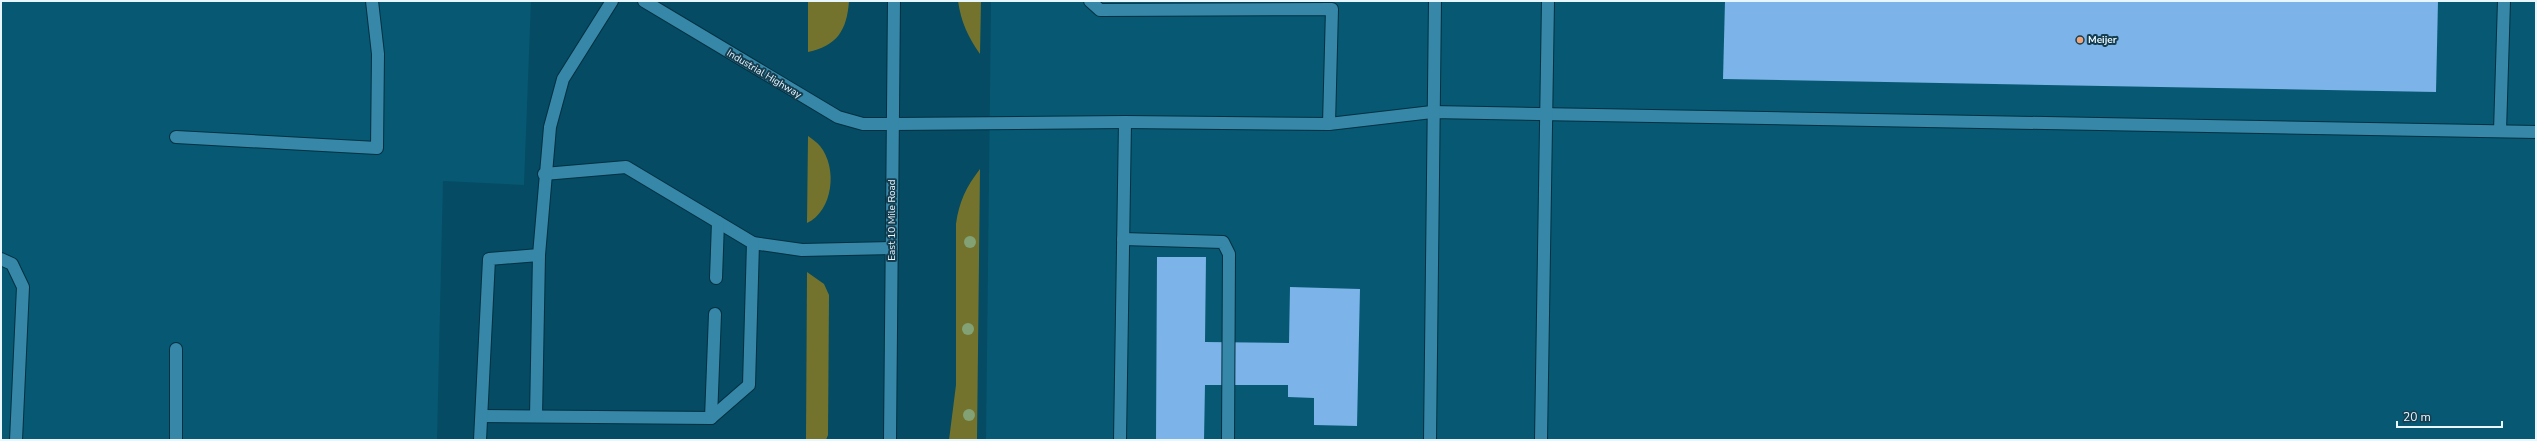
<svg xmlns="http://www.w3.org/2000/svg" width="2537" height="441" viewBox="0 0 2537 441" font-family="'Nunito Sans',sans-serif">
  <rect width="100%" height="100%" fill="#054b63"/>
  <g fill="#075873">
    <path d="M 1,1 L 531,1 L 524,185 L 443,181 L 437,440 L 1,440 Z"/>
    <path d="M 991,1 L 2536,1 L 2536,440 L 986,440 Z"/>
  </g>
  <g fill="#74732d">
    <path d="M 808,1 L 849,1 C 847,30 837,46 808,52 Z"/>
    <path d="M 958,1 L 981,1 L 980,54 C 968,37 961,22 958,1 Z"/>
    <path d="M 808,136 C 812,139 817,142 820,146 C 838,168 833,211 807,223 Z"/>
    <path d="M 980,169 L 977,440 L 949,440 L 956,385 L 956,224 C 959,202 966,187 980,169 Z"/>
    <path d="M 807,272 L 824,284 L 829,295 L 828,435 L 826,440 L 806,440 Z"/>
  </g>
  <g fill="#7cb3e8">
    <path d="M 1725,1 L 2438,1 L 2436,92 L 1723,79 Z"/>
    <path d="M 1157,257 L 1206,257 L 1205,342 L 1289,343 L 1290,287 L 1360,289 L 1357,426 L 1314,425 L 1314,398 L 1288,397 L 1288,385 L 1205,385 L 1204,440 L 1156,440 Z"/>
  </g>
  <g fill="none" stroke-linecap="round" stroke-linejoin="round">
    <g stroke="#013040" stroke-width="14">
      <g id="lane">
        <path d="M 1090,1 L 1100,10 L 1332,9 L 1329,124"/>
        <path d="M 893,124 L 1125,122 L 1329,124 L 1432,112 L 2536,132"/>
        <path d="M 2500,131 L 2504,1"/>
        <path d="M 176,137 L 377,148 L 378,54 L 372,1"/>
        <path d="M 544,174 L 626,167 L 753,243 L 802,250 L 892,248"/>
        <path d="M 1123,239 L 1223,242 L 1229,254 L 1228,440"/>
        <path d="M 1,259 L 12,264 L 23,287 L 16,440"/>
        <path d="M 716,278 L 718,222"/>
        <path d="M 176,349 L 176,440"/>
        <path d="M 482,416 L 711,418 L 749,385 L 753,243"/>
        <path d="M 536,416 L 539,255"/>
        <path d="M 711,418 L 715,314"/>
        <path d="M 480,440 L 489,259 L 539,255 L 550,127 L 563,79 L 612,1"/>
        <path d="M 1120,440 L 1125,122"/>
        <path d="M 1430,440 L 1435,1"/>
        <path d="M 1541,440 L 1548,1"/>
      </g>
    </g>
    <g stroke="#013040" stroke-width="14">
      <path id="street" d="M 644,1 L 838,117 L 863,124 L 893,124"/>
    </g>
    <g stroke="#013040" stroke-width="14">
      <path id="secondary" d="M 890,440 L 894,1"/>
    </g>
    <use href="#lane" stroke="#3787a8" stroke-width="12"/>
    <use href="#street" stroke="#3787a8" stroke-width="12"/>
    <use href="#secondary" stroke="#3787a8" stroke-width="12"/>
  </g>
  <g fill="#82a174">
    <circle cx="970" cy="242" r="6"/>
    <circle cx="968" cy="329" r="6"/>
    <circle cx="969" cy="415" r="6"/>
  </g>
  <circle fill="#f0a279" stroke="#153f51" stroke-width="1.5" cx="2080" cy="40" r="4"/>
  <g text-anchor="middle" dominant-baseline="central" stroke-width="4" stroke-linejoin="round" paint-order="stroke">
    <g font-size="10" font-weight="bold" fill="#e8f6fe" stroke="#153f51" text-anchor="start">
      <text x="2088" y="40">Meijer</text>
    </g>
    <g font-size="10" fill="#e8f6fe" stroke="#153f51">
      <text transform="translate(764 74) rotate(31)">Industrial Highway</text>
      <text transform="translate(892 220) rotate(-90)">East 10 Mile Road</text>
    </g>
  </g>
  <rect width="2537" height="441" fill="none" stroke="#e8f6fe" stroke-width="4"/>
  <path d="M2397 421v6h105v-6" fill="none" stroke="#e8f6fe" stroke-width="2"/>
  <text x="2403" y="421" font-size="12" fill="#e8f6fe" stroke="#153f51" stroke-width="3" paint-order="stroke">20 m</text>
</svg>
